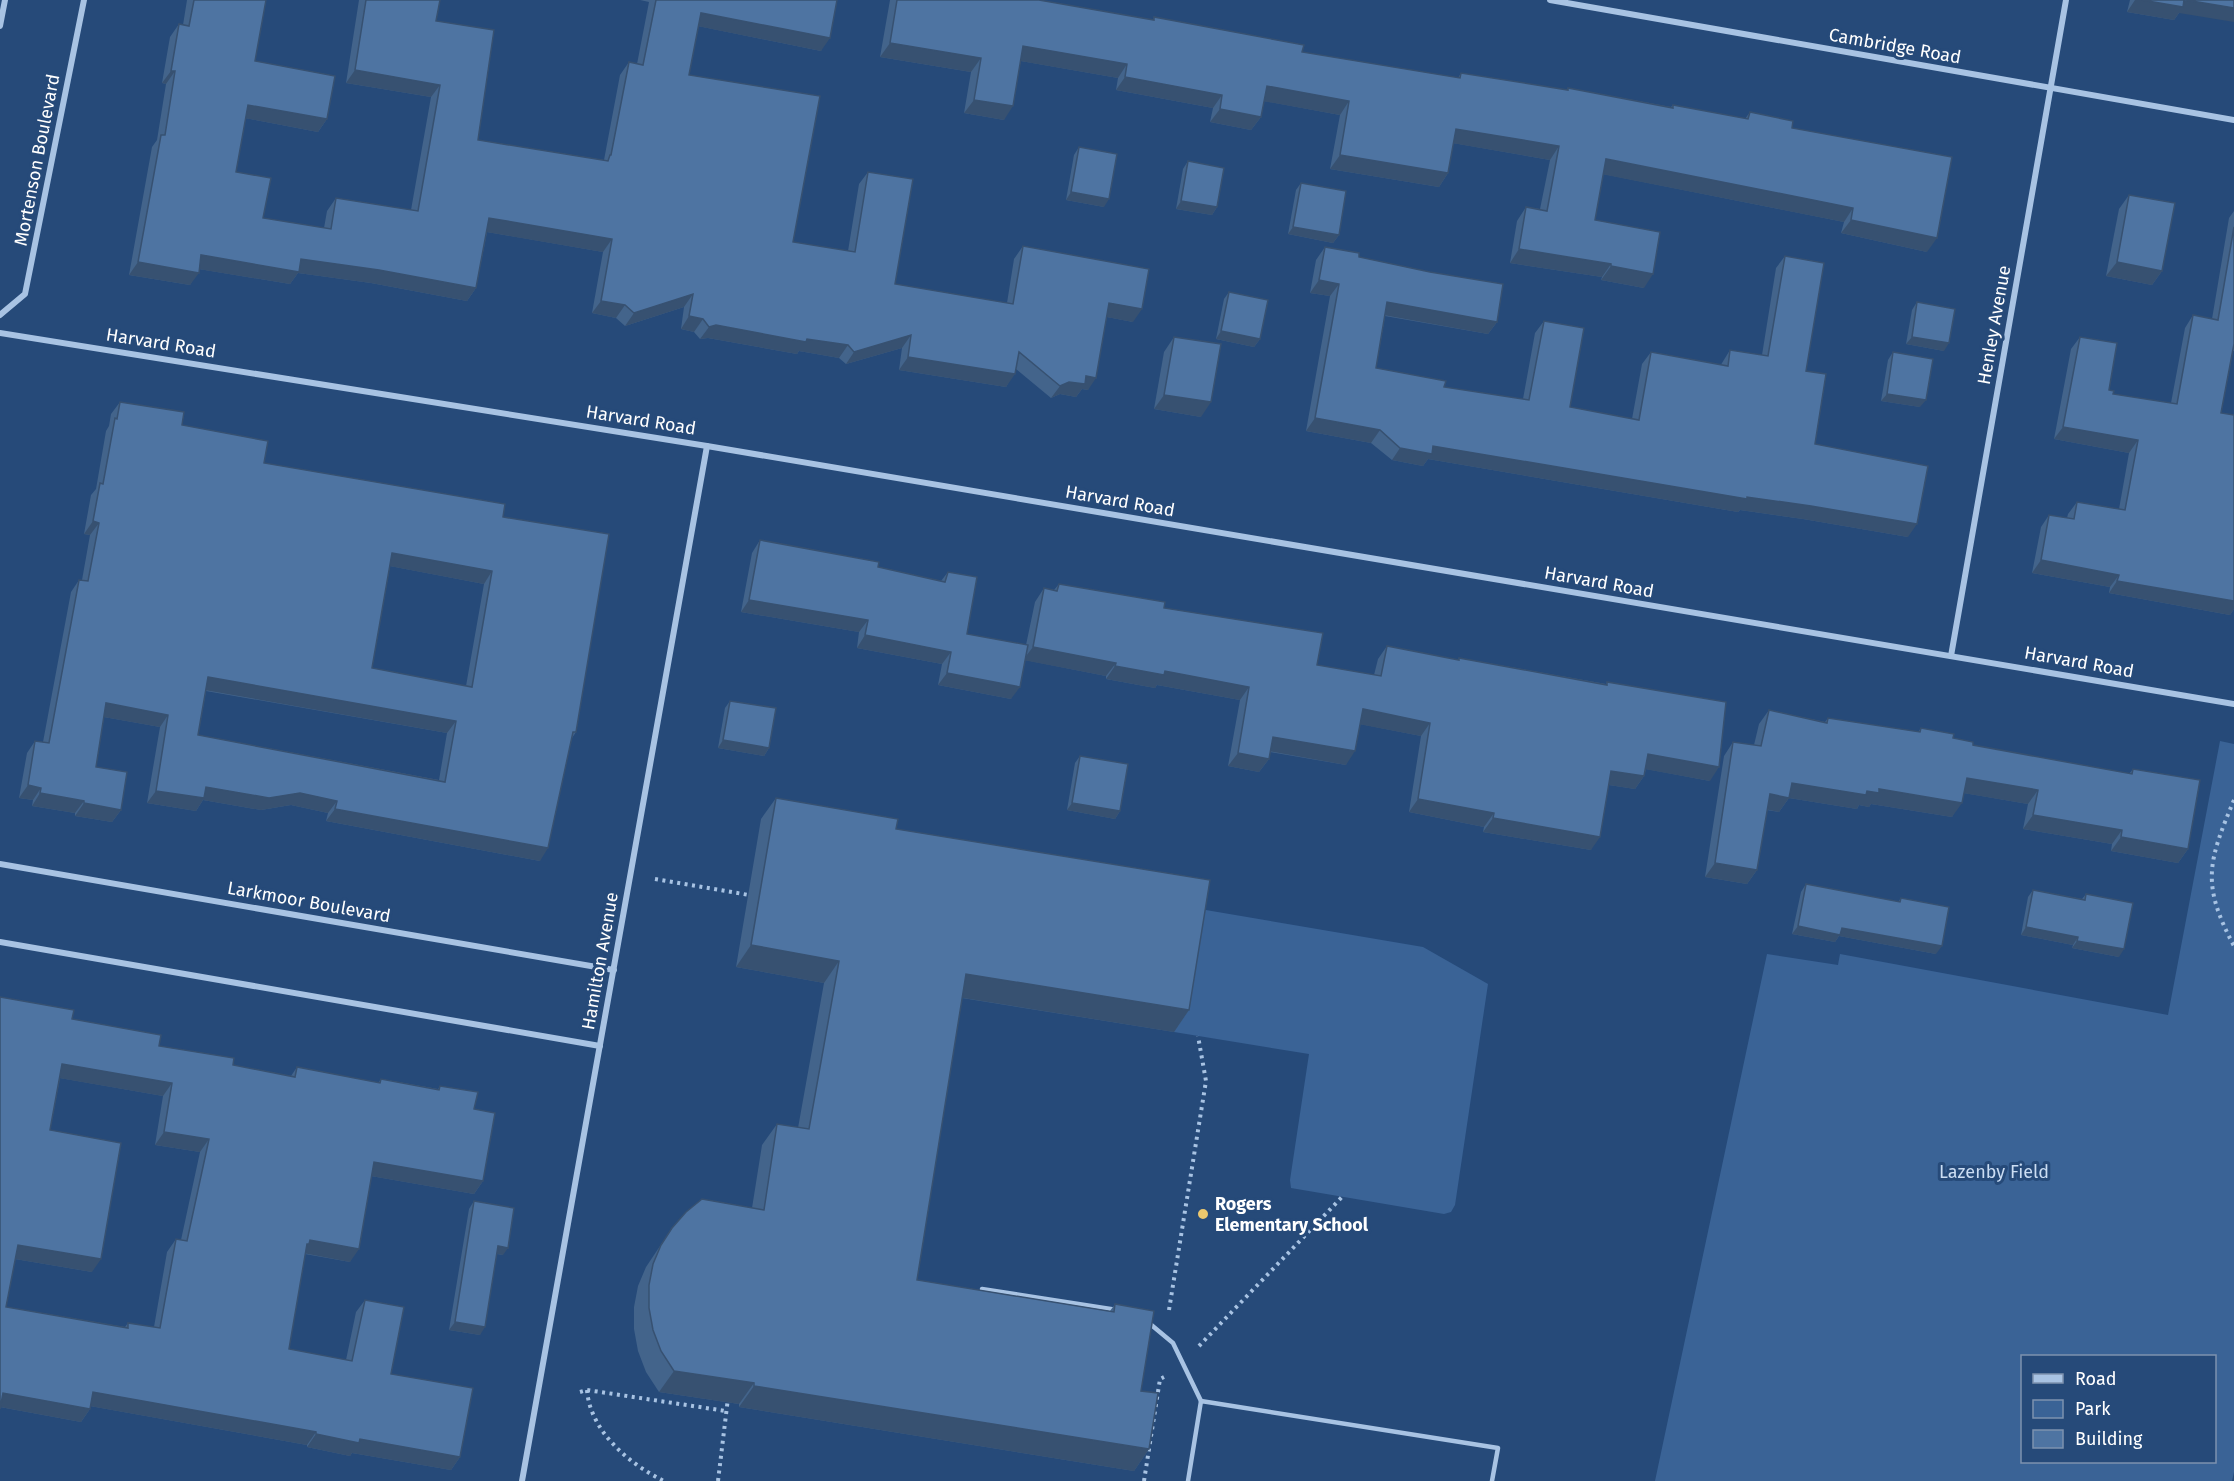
<svg xmlns="http://www.w3.org/2000/svg" width="2234" height="1481" viewBox="0 0 2234 1481" font-family="'Fira Sans',sans-serif">
  <rect width="100%" height="100%" fill="#264a79"/>
  <g fill="#3a6396" fill-rule="evenodd">
    <path d="M 2220,741 L 2234,744 L 2234,1472 L 2232,1481 L 1655,1481 L 1767,954 L 1838,965 L 1840,954 L 2168,1015 ZM 2022,1356 L 2214,1356 L 2214,1462 L 2022,1462 Z"/>
    <path d="M 1194,908 L 1423,947 L 1488,984 L 1455,1205 L 1451,1212 L 1444,1214 L 1291,1188 L 1290,1180 L 1309,1054 L 1174,1032 Z"/>
  </g>
  <g fill="none" stroke-linecap="round" stroke-linejoin="round">
    <g stroke="#a8c3e3" stroke-width="4" stroke-dasharray="3 4.5" stroke-linecap="butt">
      <path d="M 2234,800 C 2208,862 2201,884 2234,946"/>
      <path d="M 655,879 L 749,895"/>
      <path d="M 1169,1310 L 1206,1081 L 1198,1036"/>
      <path d="M 1199,1346 L 1342,1197"/>
      <path d="M 587,1390 C 590,1431 629,1464 664,1481"/>
      <path d="M 580,1392 L 587,1390 L 726,1411"/>
      <path d="M 718,1481 L 728,1398"/>
      <path d="M 1144,1481 L 1160,1379 L 1164,1377"/>
    </g>
    <g stroke="#a8c3e3" stroke-width="4.5">
      <path d="M 982,1289 L 1117,1310"/>
      <path d="M 1149,1323 L 1173,1343 L 1201,1401"/>
      <path d="M 1188,1481 L 1201,1401 L 1498,1448 L 1492,1481"/>
    </g>
    <g stroke="#a8c3e3" stroke-width="6">
      <path d="M 1550,0 L 2234,120"/>
      <path d="M 0,26 L 5,0"/>
      <path d="M 0,315 L 25,294 L 84,0"/>
      <path d="M 0,333 L 707,446 L 2234,704"/>
      <path d="M 1951,656 L 2066,0"/>
      <path d="M 0,864 L 614,970"/>
      <path d="M 0,942 L 600,1046"/>
      <path d="M 522,1481 L 707,446"/>
    </g>
  </g>
  <g fill="#43648b" fill-rule="evenodd">
    <path d="M 187,0 L 266,0 L 255,61 L 327,119 L 318,132 L 245,118 L 236,172 L 263,218 L 324,228 L 327,211 L 336,198 L 411,210 L 431,97 L 346,83 L 359,0 L 440,0 L 436,21 L 478,140 L 604,160 L 620,75 L 629,62 L 637,64 L 649,2 L 640,0 L 837,0 L 821,51 L 698,26 L 689,75 L 793,242 L 848,251 L 859,184 L 868,172 L 895,284 L 1007,303 L 1014,259 L 1023,246 L 1133,322 L 1107,317 L 1088,390 L 1082,389 L 1076,397 L 1060,394 L 1051,398 L 1016,369 L 1006,387 L 899,370 L 902,348 L 846,364 L 839,358 L 799,351 L 797,354 L 708,338 L 700,339 L 694,332 L 681,329 L 684,307 L 625,326 L 616,318 L 592,313 L 603,252 L 487,232 L 476,288 L 467,301 L 371,283 L 298,273 L 290,284 L 199,269 L 190,285 L 129,275 L 152,147 L 157,140 L 166,84 L 162,83 L 170,37 L 179,24 L 183,25 Z"/>
    <path d="M 890,0 L 1039,0 L 1153,20 L 1154,17 L 1302,52 L 1458,78 L 1461,73 L 1567,90 L 1568,88 L 1671,107 L 1673,105 L 1745,119 L 1750,112 L 1792,128 L 1927,252 L 1841,233 L 1844,222 L 1603,174 L 1595,220 L 1644,288 L 1601,280 L 1602,277 L 1510,263 L 1517,221 L 1526,207 L 1540,209 L 1550,160 L 1453,143 L 1448,173 L 1439,187 L 1330,169 L 1340,115 L 1264,101 L 1261,117 L 1251,130 L 1210,122 L 1213,108 L 1116,90 L 1118,78 L 1021,61 L 1004,120 L 964,113 L 971,72 L 880,57 Z"/>
    <path d="M 2130,0 L 2234,0 L 2179,13 L 2174,20 L 2127,12 Z"/>
    <path d="M 1079,147 L 1104,207 L 1066,200 L 1074,155 Z"/>
    <path d="M 1188,161 L 1217,207 L 1212,215 L 1176,209 L 1183,169 Z"/>
    <path d="M 1301,183 L 1339,235 L 1333,243 L 1288,234 L 1296,190 Z"/>
    <path d="M 2129,195 L 2162,271 L 2152,285 L 2106,276 L 2119,209 Z"/>
    <path d="M 2234,211 L 2234,351 L 2233,351 L 2221,413 L 2234,415 L 2234,609 L 2230,615 L 2109,593 L 2110,587 L 2032,573 L 2041,527 L 2049,515 L 2067,518 L 2068,514 L 2077,502 L 2119,509 L 2129,453 L 2054,439 L 2071,349 L 2080,337 L 2109,390 L 2113,394 L 2171,403 L 2185,328 L 2193,315 L 2212,319 L 2229,218 Z"/>
    <path d="M 1325,247 L 1359,257 L 1497,322 L 1488,334 L 1385,316 L 1376,368 L 1444,387 L 1523,399 L 1535,333 L 1544,321 L 1570,407 L 1632,419 L 1642,364 L 1651,352 L 1721,365 L 1722,363 L 1730,350 L 1762,355 L 1776,268 L 1785,256 L 1806,371 L 1815,444 L 1908,537 L 1803,519 L 1740,510 L 1738,512 L 1428,459 L 1423,466 L 1392,460 L 1371,443 L 1306,431 L 1330,296 L 1310,293 L 1316,260 Z"/>
    <path d="M 1229,292 L 1260,339 L 1254,347 L 1216,339 L 1224,299 Z"/>
    <path d="M 1917,302 L 1944,351 L 1906,344 L 1912,310 Z"/>
    <path d="M 1174,337 L 1201,417 L 1154,409 L 1164,352 Z"/>
    <path d="M 1893,352 L 1920,407 L 1881,401 L 1888,360 Z"/>
    <path d="M 120,402 L 182,425 L 264,463 L 503,517 L 576,732 L 572,738 L 540,861 L 326,821 L 328,813 L 291,805 L 261,810 L 203,800 L 196,811 L 147,803 L 160,727 L 104,717 L 96,767 L 121,810 L 112,822 L 75,816 L 75,813 L 32,806 L 33,800 L 19,798 L 27,753 L 35,741 L 43,742 L 71,592 L 79,580 L 82,580 L 90,535 L 84,534 L 91,495 L 96,489 L 106,431 L 109,426 L 111,414 ZM 390,566 L 484,584 L 466,686 L 372,668 ZM 206,691 L 447,733 L 439,780 L 198,735 Z"/>
    <path d="M 760,540 L 941,581 L 948,572 L 967,634 L 1026,645 L 1035,602 L 1044,588 L 1054,590 L 1059,584 L 1164,608 L 1317,665 L 1374,675 L 1378,659 L 1387,646 L 1458,660 L 1459,658 L 1606,684 L 1607,682 L 1710,781 L 1646,769 L 1644,776 L 1635,789 L 1609,785 L 1591,850 L 1483,832 L 1484,827 L 1409,812 L 1421,736 L 1360,724 L 1346,765 L 1270,752 L 1269,759 L 1259,772 L 1228,766 L 1240,700 L 1157,685 L 1155,688 L 1106,679 L 1106,676 L 1025,660 L 1011,699 L 938,685 L 942,664 L 857,648 L 859,632 L 741,612 L 752,553 Z"/>
    <path d="M 730,701 L 769,748 L 764,756 L 718,748 L 725,708 Z"/>
    <path d="M 1769,710 L 1825,722 L 1828,718 L 1918,732 L 1921,728 L 1973,745 L 2129,774 L 2133,769 L 2188,849 L 2178,863 L 2111,851 L 2112,844 L 2023,829 L 2028,804 L 1964,793 L 1952,817 L 1871,804 L 1869,807 L 1859,805 L 1857,809 L 1789,798 L 1779,812 L 1767,810 L 1757,870 L 1747,884 L 1705,877 L 1724,756 L 1733,742 L 1754,745 L 1759,724 Z"/>
    <path d="M 1080,756 L 1120,811 L 1115,819 L 1067,810 L 1075,763 Z"/>
    <path d="M 776,798 L 896,829 L 1189,1010 L 1174,1032 L 962,998 L 917,1280 L 1110,1311 L 1115,1304 L 1141,1391 L 1149,1449 L 1134,1471 L 739,1407 L 739,1404 L 659,1392 L 646,1372 L 638,1351 L 634,1329 L 634,1307 L 638,1286 L 646,1267 L 672,1228 L 752,1208 L 762,1145 L 777,1124 L 798,1128 L 824,983 L 736,967 L 761,819 Z"/>
    <path d="M 1806,884 L 1898,902 L 1901,898 L 1936,954 L 1839,936 L 1835,942 L 1792,934 L 1801,892 Z"/>
    <path d="M 2033,890 L 2082,899 L 2086,894 L 2119,957 L 2072,948 L 2073,945 L 2021,935 L 2028,897 Z"/>
    <path d="M 0,997 L 159,1046 L 233,1065 L 291,1076 L 297,1067 L 378,1083 L 381,1079 L 438,1089 L 440,1086 L 474,1109 L 483,1181 L 474,1194 L 371,1176 L 350,1262 L 305,1254 L 289,1349 L 346,1360 L 356,1312 L 365,1300 L 391,1374 L 460,1457 L 451,1470 L 352,1453 L 350,1456 L 307,1447 L 307,1445 L 90,1406 L 90,1409 L 81,1422 L 0,1407 ZM 60,1078 L 163,1096 L 155,1145 L 200,1152 L 181,1240 L 176,1239 L 167,1252 L 154,1327 L 128,1323 L 125,1327 L 6,1307 L 15,1259 L 92,1272 L 50,1130 Z"/>
    <path d="M 474,1201 L 503,1255 L 497,1254 L 480,1335 L 449,1330 L 469,1209 Z"/>
  </g>
  <g fill="#375171">
    <path d="M 2135,0 L 2184,0 L 2234,8 L 2234,22 L 2179,13 L 2174,20 L 2127,12 Z"/>
    <path d="M 701,13 L 830,38 L 821,51 L 692,25 Z"/>
    <path d="M 890,43 L 981,58 L 971,72 L 880,57 Z"/>
    <path d="M 1023,46 L 1127,64 L 1118,78 L 1014,60 Z"/>
    <path d="M 355,70 L 440,85 L 431,97 L 346,83 Z"/>
    <path d="M 171,71 L 175,71 L 166,84 L 162,83 Z"/>
    <path d="M 1125,77 L 1222,95 L 1213,108 L 1116,90 Z"/>
    <path d="M 1267,86 L 1349,101 L 1340,115 L 1257,100 Z"/>
    <path d="M 974,100 L 1013,106 L 1004,120 L 964,113 Z"/>
    <path d="M 248,105 L 327,119 L 318,132 L 239,117 Z"/>
    <path d="M 1220,109 L 1261,117 L 1251,130 L 1210,122 Z"/>
    <path d="M 1456,129 L 1559,146 L 1550,160 L 1446,142 Z"/>
    <path d="M 1340,155 L 1448,173 L 1439,187 L 1330,169 Z"/>
    <path d="M 1606,159 L 1853,208 L 1844,222 L 1596,173 Z"/>
    <path d="M 1071,192 L 1109,199 L 1104,207 L 1066,200 Z"/>
    <path d="M 1181,201 L 1217,207 L 1212,215 L 1176,209 Z"/>
    <path d="M 489,218 L 612,239 L 603,252 L 480,231 Z"/>
    <path d="M 1851,220 L 1937,238 L 1927,252 L 1841,233 Z"/>
    <path d="M 1293,227 L 1339,235 L 1333,243 L 1288,234 Z"/>
    <path d="M 1519,249 L 1611,264 L 1602,277 L 1510,263 Z"/>
    <path d="M 201,255 L 301,259 L 379,270 L 476,288 L 467,301 L 371,283 L 298,273 L 290,284 L 192,268 Z"/>
    <path d="M 138,262 L 199,273 L 190,285 L 129,275 Z"/>
    <path d="M 2117,262 L 2162,271 L 2152,285 L 2106,276 Z"/>
    <path d="M 1611,266 L 1653,274 L 1644,288 L 1601,280 Z"/>
    <path d="M 1319,280 L 1339,284 L 1330,296 L 1310,293 Z"/>
    <path d="M 693,294 L 684,307 L 625,326 L 634,313 Z"/>
    <path d="M 601,301 L 625,305 L 616,318 L 592,313 Z"/>
    <path d="M 1387,302 L 1497,322 L 1488,334 L 1378,314 Z"/>
    <path d="M 1109,303 L 1142,309 L 1133,322 L 1101,316 Z"/>
    <path d="M 689,316 L 703,319 L 694,332 L 681,329 Z"/>
    <path d="M 716,325 L 807,339 L 848,345 L 839,358 L 799,351 L 797,354 L 708,338 L 700,339 L 709,327 Z"/>
    <path d="M 1221,331 L 1260,339 L 1254,347 L 1216,339 Z"/>
    <path d="M 911,335 L 902,348 L 846,364 L 854,352 Z"/>
    <path d="M 1912,337 L 1949,343 L 1944,351 L 1906,344 Z"/>
    <path d="M 908,357 L 1015,374 L 1006,387 L 899,370 Z"/>
    <path d="M 1086,376 L 1096,378 L 1088,390 L 1082,389 L 1076,397 L 1060,394 L 1051,398 L 1060,386 L 1069,382 Z"/>
    <path d="M 1887,394 L 1926,400 L 1920,407 L 1881,401 Z"/>
    <path d="M 1164,395 L 1211,402 L 1201,417 L 1154,409 Z"/>
    <path d="M 1315,418 L 1380,430 L 1371,443 L 1306,431 Z"/>
    <path d="M 2063,427 L 2138,440 L 2129,453 L 2054,439 Z"/>
    <path d="M 1433,446 L 1747,497 L 1811,506 L 1917,524 L 1908,537 L 1803,519 L 1740,510 L 1738,512 L 1428,459 L 1423,466 L 1392,460 L 1400,448 Z"/>
    <path d="M 93,521 L 99,523 L 90,535 L 84,534 Z"/>
    <path d="M 392,553 L 492,571 L 484,584 L 384,565 Z"/>
    <path d="M 2041,560 L 2119,575 L 2110,587 L 2032,573 Z"/>
    <path d="M 2117,581 L 2234,601 L 2234,609 L 2230,615 L 2109,593 Z"/>
    <path d="M 749,600 L 868,620 L 859,632 L 741,612 Z"/>
    <path d="M 865,635 L 951,652 L 942,664 L 857,648 Z"/>
    <path d="M 1033,647 L 1116,663 L 1106,676 L 1023,660 Z"/>
    <path d="M 1115,666 L 1165,671 L 1249,687 L 1240,700 L 1157,685 L 1155,688 L 1106,679 Z"/>
    <path d="M 947,673 L 1020,687 L 1011,699 L 938,685 Z"/>
    <path d="M 208,677 L 456,721 L 447,733 L 199,689 Z"/>
    <path d="M 106,703 L 168,715 L 160,727 L 98,716 Z"/>
    <path d="M 1363,709 L 1430,723 L 1421,736 L 1353,723 Z"/>
    <path d="M 1273,737 L 1355,751 L 1346,765 L 1263,750 Z"/>
    <path d="M 723,740 L 769,748 L 764,756 L 718,748 Z"/>
    <path d="M 1238,753 L 1269,759 L 1259,772 L 1228,766 Z"/>
    <path d="M 1648,754 L 1719,767 L 1710,781 L 1639,768 Z"/>
    <path d="M 1611,771 L 1644,776 L 1635,789 L 1602,784 Z"/>
    <path d="M 1967,778 L 2038,790 L 2028,804 L 1957,792 Z"/>
    <path d="M 1792,783 L 1867,791 L 1879,789 L 1962,803 L 1952,817 L 1871,804 L 1869,807 L 1859,805 L 1857,809 L 1789,798 L 1779,812 L 1760,808 L 1770,794 Z"/>
    <path d="M 28,785 L 41,788 L 33,800 L 19,798 Z"/>
    <path d="M 206,787 L 300,793 L 337,801 L 328,813 L 291,805 L 261,810 L 203,800 L 196,811 L 147,803 L 156,791 Z"/>
    <path d="M 40,793 L 84,801 L 75,813 L 32,806 Z"/>
    <path d="M 1418,799 L 1494,813 L 1484,827 L 1409,812 Z"/>
    <path d="M 84,803 L 121,810 L 112,822 L 75,816 Z"/>
    <path d="M 1072,803 L 1120,811 L 1115,819 L 1067,810 Z"/>
    <path d="M 335,809 L 548,848 L 540,861 L 326,821 Z"/>
    <path d="M 2033,815 L 2122,830 L 2112,844 L 2023,829 Z"/>
    <path d="M 1493,818 L 1600,837 L 1591,850 L 1483,832 Z"/>
    <path d="M 2121,837 L 2188,849 L 2178,863 L 2111,851 Z"/>
    <path d="M 1715,863 L 1757,870 L 1747,884 L 1705,877 Z"/>
    <path d="M 1798,926 L 1842,928 L 1942,946 L 1936,954 L 1839,936 L 1835,942 L 1792,934 Z"/>
    <path d="M 2026,927 L 2078,937 L 2073,945 L 2021,935 Z"/>
    <path d="M 2077,941 L 2124,949 L 2119,957 L 2072,948 Z"/>
    <path d="M 751,945 L 839,961 L 824,983 L 736,967 Z"/>
    <path d="M 966,974 L 1189,1010 L 1174,1032 L 951,996 Z"/>
    <path d="M 62,1064 L 172,1083 L 163,1096 L 53,1077 Z"/>
    <path d="M 164,1132 L 209,1139 L 200,1152 L 155,1145 Z"/>
    <path d="M 374,1162 L 483,1181 L 474,1194 L 365,1175 Z"/>
    <path d="M 310,1240 L 359,1249 L 350,1262 L 303,1253 L 298,1257 Z"/>
    <path d="M 18,1245 L 101,1259 L 92,1272 L 9,1258 Z"/>
    <path d="M 498,1246 L 508,1248 L 503,1255 L 493,1253 Z"/>
    <path d="M 455,1322 L 485,1327 L 480,1335 L 449,1330 Z"/>
    <path d="M 674,1371 L 754,1383 L 739,1404 L 659,1392 Z"/>
    <path d="M 754,1386 L 1149,1449 L 1134,1471 L 739,1407 Z"/>
    <path d="M 93,1392 L 316,1432 L 307,1445 L 84,1405 Z"/>
    <path d="M 3,1393 L 90,1409 L 81,1422 L 0,1407 Z"/>
    <path d="M 316,1434 L 360,1439 L 460,1457 L 451,1470 L 352,1453 L 350,1456 L 307,1447 Z"/>
  </g>
  <g fill="#4e74a2" stroke="#375171" stroke-width="1.5" fill-rule="evenodd">
    <path d="M 194,0 L 266,0 L 255,61 L 335,76 L 327,119 L 248,105 L 236,172 L 271,178 L 263,218 L 331,229 L 336,198 L 418,211 L 440,85 L 355,70 L 366,0 L 440,0 L 436,21 L 494,30 L 478,140 L 608,161 L 610,155 L 611,155 L 629,62 L 643,65 L 656,0 L 837,0 L 830,38 L 701,13 L 689,75 L 820,96 L 793,242 L 855,252 L 868,172 L 913,179 L 895,284 L 1013,304 L 1023,246 L 1149,269 L 1142,309 L 1109,303 L 1096,378 L 1086,376 L 1085,384 L 1069,382 L 1060,386 L 1019,352 L 1015,374 L 908,357 L 911,335 L 854,352 L 848,345 L 807,339 L 806,342 L 716,325 L 709,327 L 703,319 L 689,316 L 693,294 L 634,313 L 625,305 L 601,301 L 612,239 L 489,218 L 476,288 L 379,270 L 301,259 L 299,272 L 201,255 L 199,273 L 138,262 L 161,135 L 165,135 L 175,71 L 171,71 L 179,24 L 189,26 Z"/>
    <path d="M 897,0 L 1039,0 L 1154,20 L 1154,17 L 1304,45 L 1302,52 L 1460,78 L 1461,73 L 1568,90 L 1568,88 L 1673,108 L 1673,105 L 1748,119 L 1750,112 L 1793,121 L 1792,128 L 1952,157 L 1937,238 L 1851,220 L 1853,208 L 1606,159 L 1595,220 L 1660,232 L 1653,274 L 1611,266 L 1611,264 L 1519,249 L 1526,207 L 1547,211 L 1559,146 L 1456,129 L 1448,173 L 1340,155 L 1349,101 L 1267,86 L 1261,117 L 1220,109 L 1222,95 L 1125,77 L 1127,64 L 1023,46 L 1013,106 L 974,100 L 981,58 L 890,43 Z"/>
    <path d="M 2142,0 L 2184,0 L 2183,7 Z"/>
    <path d="M 2186,0 L 2234,0 L 2234,8 Z"/>
    <path d="M 1079,147 L 1117,154 L 1109,199 L 1071,192 Z"/>
    <path d="M 1188,161 L 1224,168 L 1217,207 L 1181,201 Z"/>
    <path d="M 1301,183 L 1346,191 L 1339,235 L 1293,227 Z"/>
    <path d="M 2129,195 L 2175,203 L 2162,271 L 2117,262 Z"/>
    <path d="M 2234,227 L 2234,344 L 2221,413 L 2234,415 L 2234,601 L 2117,581 L 2119,575 L 2041,560 L 2049,515 L 2074,519 L 2077,502 L 2125,510 L 2138,440 L 2063,427 L 2080,337 L 2117,343 L 2109,390 L 2114,391 L 2113,394 L 2177,404 L 2193,315 L 2218,320 Z"/>
    <path d="M 1325,247 L 1359,253 L 1359,257 L 1430,272 L 1503,284 L 1497,322 L 1387,302 L 1376,368 L 1446,381 L 1444,387 L 1529,400 L 1544,321 L 1584,328 L 1570,407 L 1639,420 L 1651,352 L 1728,366 L 1730,350 L 1768,356 L 1785,256 L 1824,263 L 1806,371 L 1826,374 L 1815,444 L 1928,466 L 1917,524 L 1811,506 L 1747,497 L 1747,499 L 1433,446 L 1432,454 L 1400,448 L 1380,430 L 1315,418 L 1339,284 L 1319,280 Z"/>
    <path d="M 1229,292 L 1268,300 L 1260,339 L 1221,331 Z"/>
    <path d="M 1917,302 L 1955,309 L 1949,343 L 1912,337 Z"/>
    <path d="M 1174,337 L 1221,344 L 1211,402 L 1164,395 Z"/>
    <path d="M 1893,352 L 1933,359 L 1926,400 L 1887,394 Z"/>
    <path d="M 120,402 L 184,412 L 182,425 L 268,441 L 264,463 L 505,504 L 503,517 L 609,534 L 576,732 L 573,732 L 548,848 L 335,809 L 337,801 L 300,793 L 269,798 L 206,787 L 204,798 L 156,791 L 168,715 L 106,703 L 96,767 L 127,772 L 121,810 L 84,803 L 84,801 L 40,793 L 41,788 L 28,785 L 35,741 L 49,743 L 79,580 L 88,581 L 99,523 L 93,521 L 100,483 L 103,484 L 115,418 L 117,419 ZM 392,553 L 492,571 L 472,687 L 372,668 ZM 208,677 L 456,721 L 445,782 L 198,735 Z"/>
    <path d="M 760,540 L 879,562 L 878,567 L 945,582 L 948,572 L 977,577 L 967,634 L 1028,645 L 1020,687 L 947,673 L 951,652 L 865,635 L 868,620 L 749,600 Z"/>
    <path d="M 1059,584 L 1165,602 L 1164,608 L 1323,633 L 1317,665 L 1381,676 L 1387,646 L 1459,660 L 1459,658 L 1607,685 L 1607,682 L 1726,702 L 1719,767 L 1648,754 L 1644,776 L 1611,771 L 1600,837 L 1493,818 L 1494,813 L 1418,799 L 1430,723 L 1363,709 L 1355,751 L 1273,737 L 1269,759 L 1238,753 L 1249,687 L 1165,671 L 1164,675 L 1115,666 L 1116,663 L 1033,647 L 1044,588 L 1057,591 Z"/>
    <path d="M 730,701 L 776,708 L 769,748 L 723,740 Z"/>
    <path d="M 1769,710 L 1827,723 L 1828,718 L 1920,732 L 1921,728 L 1954,734 L 1953,738 L 1973,742 L 1973,745 L 2132,774 L 2133,769 L 2200,780 L 2188,849 L 2121,837 L 2122,830 L 2033,815 L 2038,790 L 1967,778 L 1962,803 L 1879,789 L 1879,793 L 1867,791 L 1866,795 L 1792,783 L 1789,798 L 1770,794 L 1757,870 L 1715,863 L 1733,742 L 1761,746 Z"/>
    <path d="M 1080,756 L 1128,764 L 1120,811 L 1072,803 Z"/>
    <path d="M 776,798 L 898,819 L 896,829 L 1210,880 L 1189,1010 L 966,974 L 917,1280 L 1114,1312 L 1115,1304 L 1154,1311 L 1141,1391 L 1158,1393 L 1149,1449 L 754,1386 L 754,1383 L 674,1371 L 661,1351 L 653,1330 L 649,1308 L 649,1285 L 653,1264 L 661,1245 L 672,1228 L 686,1212 L 702,1199 L 764,1210 L 777,1124 L 809,1129 L 839,961 L 751,945 Z"/>
    <path d="M 1806,884 L 1900,902 L 1901,898 L 1949,907 L 1942,946 L 1842,928 L 1840,935 L 1798,926 Z"/>
    <path d="M 2033,890 L 2085,900 L 2086,894 L 2133,903 L 2124,949 L 2077,941 L 2078,937 L 2026,927 Z"/>
    <path d="M 0,997 L 74,1010 L 72,1019 L 161,1035 L 159,1046 L 234,1058 L 233,1065 L 295,1077 L 297,1067 L 380,1083 L 381,1079 L 439,1090 L 440,1086 L 478,1092 L 474,1109 L 495,1113 L 483,1181 L 374,1162 L 359,1249 L 310,1240 L 309,1244 L 307,1244 L 289,1349 L 352,1361 L 365,1300 L 404,1307 L 391,1374 L 473,1388 L 460,1457 L 360,1439 L 359,1443 L 316,1434 L 316,1432 L 93,1392 L 90,1409 L 3,1393 L 0,1409 ZM 62,1064 L 172,1083 L 164,1132 L 209,1139 L 187,1241 L 176,1239 L 160,1328 L 128,1323 L 128,1328 L 6,1307 L 18,1245 L 101,1259 L 121,1143 L 50,1130 Z"/>
    <path d="M 474,1201 L 514,1208 L 508,1248 L 498,1246 L 485,1327 L 455,1322 Z"/>
  </g>
  <circle fill="#ecc86e" stroke="#264a79" stroke-width="2" cx="1203" cy="1214" r="6"/>
  <g text-anchor="middle" dominant-baseline="central" stroke-width="6" stroke-linejoin="round" paint-order="stroke">
    <g font-size="18" fill="#fff" stroke="#264a79">
      <text transform="translate(1895 46) rotate(10)">Cambridge Road</text>
      <text transform="translate(37 160) rotate(-79)">Mortenson Boulevard</text>
      <text transform="translate(1994 325) rotate(-80)">Henley Avenue</text>
      <text transform="translate(161 343) rotate(9)">Harvard Road</text>
      <text transform="translate(641 420) rotate(9)">Harvard Road</text>
      <text transform="translate(1120 501) rotate(10)">Harvard Road</text>
      <text transform="translate(1599 582) rotate(10)">Harvard Road</text>
      <text transform="translate(2079 662) rotate(10)">Harvard Road</text>
      <text transform="translate(309 902) rotate(10)">Larkmoor Boulevard</text>
      <text transform="translate(600 961) rotate(-80)">Hamilton Avenue</text>
    </g>
    <g font-size="18" fill="#cbddf3" stroke="#264a79">
      <text x="1994" y="1172">Lazenby Field</text>
    </g>
    <g font-size="18" font-weight="bold" fill="#fff" stroke="#264a79" text-anchor="start">
      <text x="1215" y="1204">Rogers<tspan x="1215" dy="21">Elementary School</tspan></text>
    </g>
  </g>
  <rect x="2021" y="1355" width="195" height="108" fill="#264a79" stroke="#7d92af" stroke-width="1.5"/>
  <rect x="2033" y="1374" width="30" height="9" fill="#a8c3e3" stroke="#7d92af" stroke-width="1.5"/>
  <text x="2075" y="1385" font-size="18" fill="#ffffff">Road</text>
  <rect x="2033" y="1400" width="30" height="18" fill="#3a6396" stroke="#7d92af" stroke-width="1.5"/>
  <text x="2075" y="1415" font-size="18" fill="#ffffff">Park</text>
  <rect x="2033" y="1430" width="30" height="18" fill="#4e74a2" stroke="#7d92af" stroke-width="1.5"/>
  <text x="2075" y="1445" font-size="18" fill="#ffffff">Building</text>
</svg>
